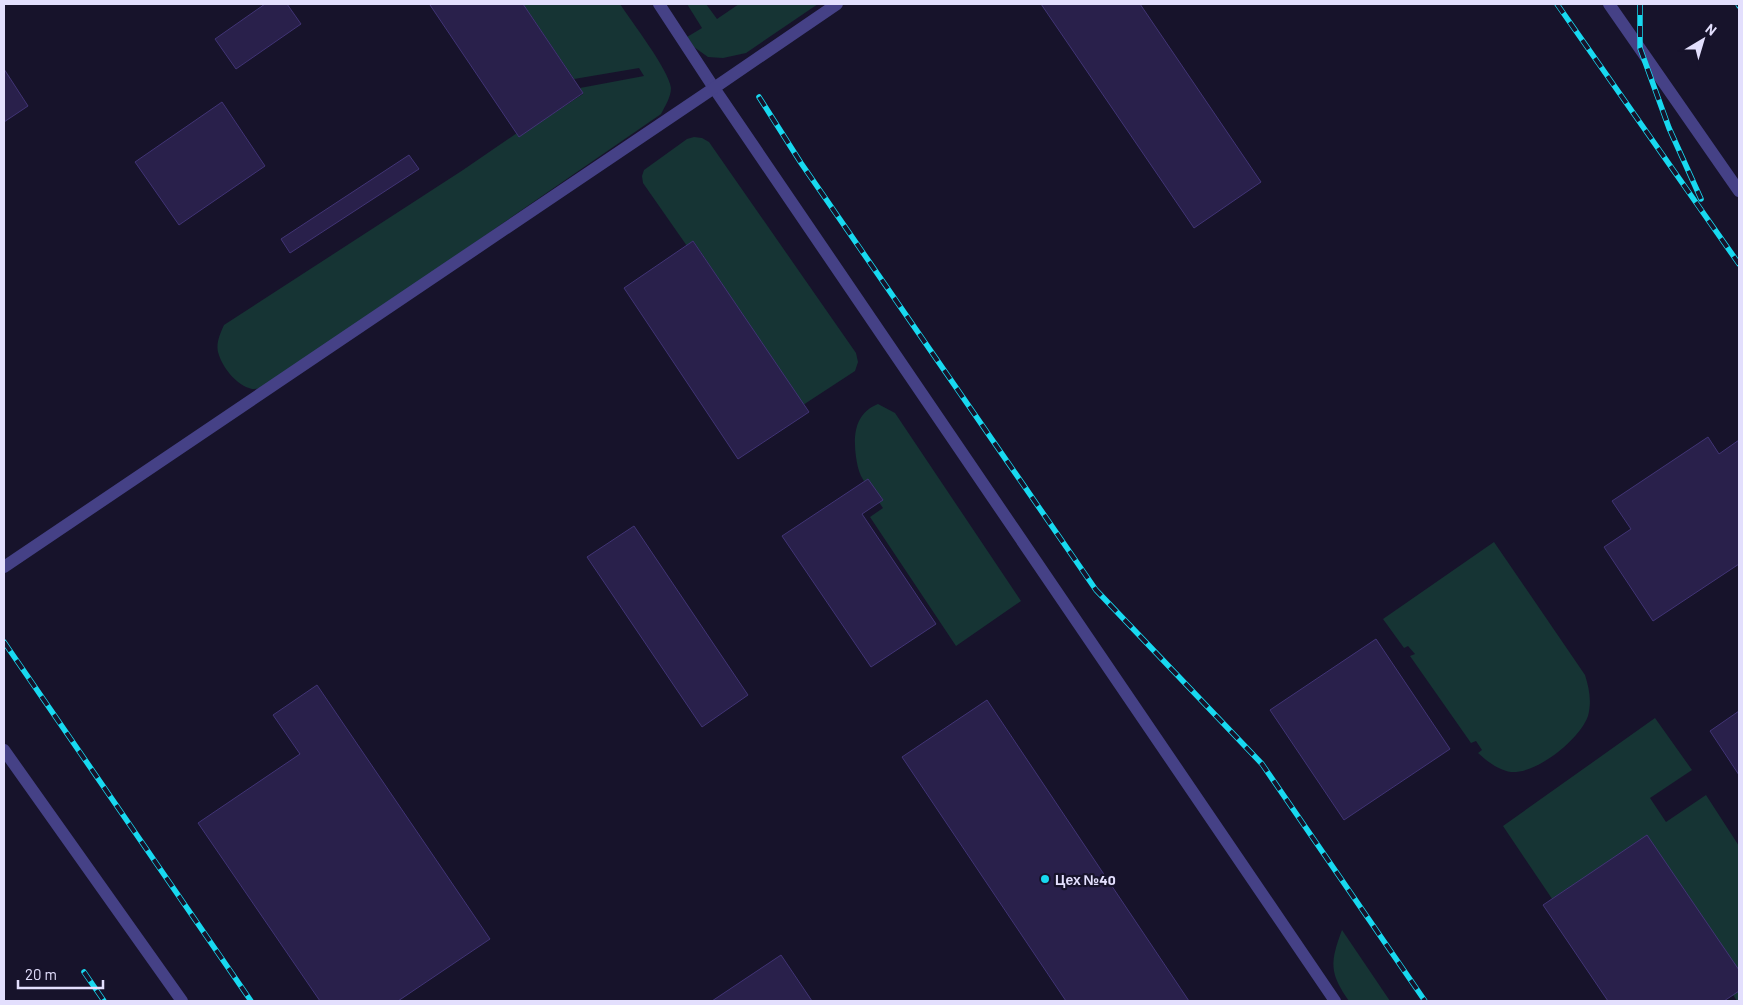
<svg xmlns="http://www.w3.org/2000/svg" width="1743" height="1005" viewBox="0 0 1743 1005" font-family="Barlow,sans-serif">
  <rect width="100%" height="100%" fill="#17132b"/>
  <g fill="#163434">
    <path d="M 523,4 L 620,4 C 631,21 669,70 671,88 C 671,97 665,106 661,114 L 264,388 C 260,388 255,389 252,389 C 236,385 222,367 218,352 C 216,343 220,334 224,325 L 463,170 L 517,133 L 519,136 L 583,94 L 580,88 L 644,76 L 639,68 L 574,79 Z"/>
    <path d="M 687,4 L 706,4 L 717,19 L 739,4 L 818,4 L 746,53 L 723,58 L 708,57 L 694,47 L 687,37 L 702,28 Z"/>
    <path d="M 694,137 L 702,138 L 709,142 L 856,353 L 858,362 L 855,371 L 803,405 L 694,242 L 687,246 L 643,183 L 642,176 L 644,170 L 687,139 Z"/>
    <path d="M 878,404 L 895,413 L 1021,601 L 956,646 L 870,517 L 883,508 C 876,497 867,487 861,476 C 858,470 857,463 856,457 C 853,435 855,413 878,404 Z"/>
    <path d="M 1494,542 L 1585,675 C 1589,688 1592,701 1588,716 C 1580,739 1537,774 1511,772 C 1498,770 1487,761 1478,753 L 1482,750 L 1476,741 L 1471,743 L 1410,656 L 1415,654 L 1408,646 L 1404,648 L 1383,619 Z"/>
    <path d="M 1655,718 L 1692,770 L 1650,798 L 1666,822 L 1706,795 L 1739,846 L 1739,1001 L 1737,1001 L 1648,865 L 1567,921 L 1503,826 Z"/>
    <path d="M 1342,930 L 1390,1001 L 1349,1001 C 1329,973 1330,962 1342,930 Z"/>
  </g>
  <g fill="#29204b" stroke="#413475">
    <path d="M 265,4 L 287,4 L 301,24 L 236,69 L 215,39 Z"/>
    <path d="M 433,4 L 523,4 L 583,93 L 519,137 L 430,5 Z"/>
    <path d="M 1041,4 L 1140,4 L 1261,182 L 1194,228 Z"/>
    <path d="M 4,69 L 28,106 L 4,122 Z"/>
    <path d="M 222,102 L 265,166 L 179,225 L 135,162 Z"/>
    <path d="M 409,155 L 419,169 L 290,253 L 281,239 Z"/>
    <path d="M 693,241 L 809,412 L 738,459 L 624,288 Z"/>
    <path d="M 1708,437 L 1719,454 L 1739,440 L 1739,564 L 1653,621 L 1604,547 L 1631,529 L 1612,501 Z"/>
    <path d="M 868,479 L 883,500 L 862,514 L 936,624 L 871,667 L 782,536 Z"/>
    <path d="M 634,526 L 748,695 L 702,727 L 587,557 Z"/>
    <path d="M 1376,639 L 1450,749 L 1344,820 L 1270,710 Z"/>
    <path d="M 317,685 L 490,939 L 398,1001 L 320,1001 L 198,823 L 300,754 L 273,715 Z"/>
    <path d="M 987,700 L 1189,1001 L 1066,1001 L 902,757 Z"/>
    <path d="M 1739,711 L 1739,775 L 1710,731 Z"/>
    <path d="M 1647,835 L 1739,970 L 1739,991 L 1724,1001 L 1608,1001 L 1543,905 Z"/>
    <path d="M 781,955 L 812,1001 L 712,1001 Z"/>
  </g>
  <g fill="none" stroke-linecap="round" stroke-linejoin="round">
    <g stroke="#454186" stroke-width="12">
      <path d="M 659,4 L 714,88 L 1335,1001"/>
      <path d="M 1609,4 L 1739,191"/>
      <path d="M 4,567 L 714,88 L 837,4"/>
      <path d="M 4,750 L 182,1001"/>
    </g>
    <g stroke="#18d9f0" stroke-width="5.5">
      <g id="rail">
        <path d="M 1557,4 L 1739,264"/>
        <path d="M 1640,4 L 1640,48 L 1669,128 L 1701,199"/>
        <path d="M 1738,4 L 1739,6"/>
        <path d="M 759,97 L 801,163 L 1096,590 L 1262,764 L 1425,1001"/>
        <path d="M 4,642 L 251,1001"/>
        <path d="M 84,972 L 104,1001"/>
      </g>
    </g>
    <use href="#rail" stroke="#17132b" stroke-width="4" stroke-dasharray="11" stroke-linecap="butt"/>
  </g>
  <circle fill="#18d9f0" stroke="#17132b" stroke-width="2" cx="1045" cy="879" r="5"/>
  <g text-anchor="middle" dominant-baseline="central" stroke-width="4.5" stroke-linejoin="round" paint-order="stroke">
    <g font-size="14" font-weight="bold" fill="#e3dffd" stroke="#17132b" text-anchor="start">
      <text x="1055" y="879">Цех №40</text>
    </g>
  </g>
  <rect width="1743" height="1005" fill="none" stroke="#e3dffd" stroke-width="10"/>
  <g transform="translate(1703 40) rotate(38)" stroke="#17132b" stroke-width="4" paint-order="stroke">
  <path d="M0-4L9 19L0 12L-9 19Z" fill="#e3dffd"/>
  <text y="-8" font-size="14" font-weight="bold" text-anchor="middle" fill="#e3dffd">N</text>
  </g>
  <path d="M18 980v8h85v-8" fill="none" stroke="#e3dffd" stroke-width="2.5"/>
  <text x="25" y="980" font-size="15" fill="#e3dffd" stroke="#17132b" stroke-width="4" paint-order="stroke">20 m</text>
</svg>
